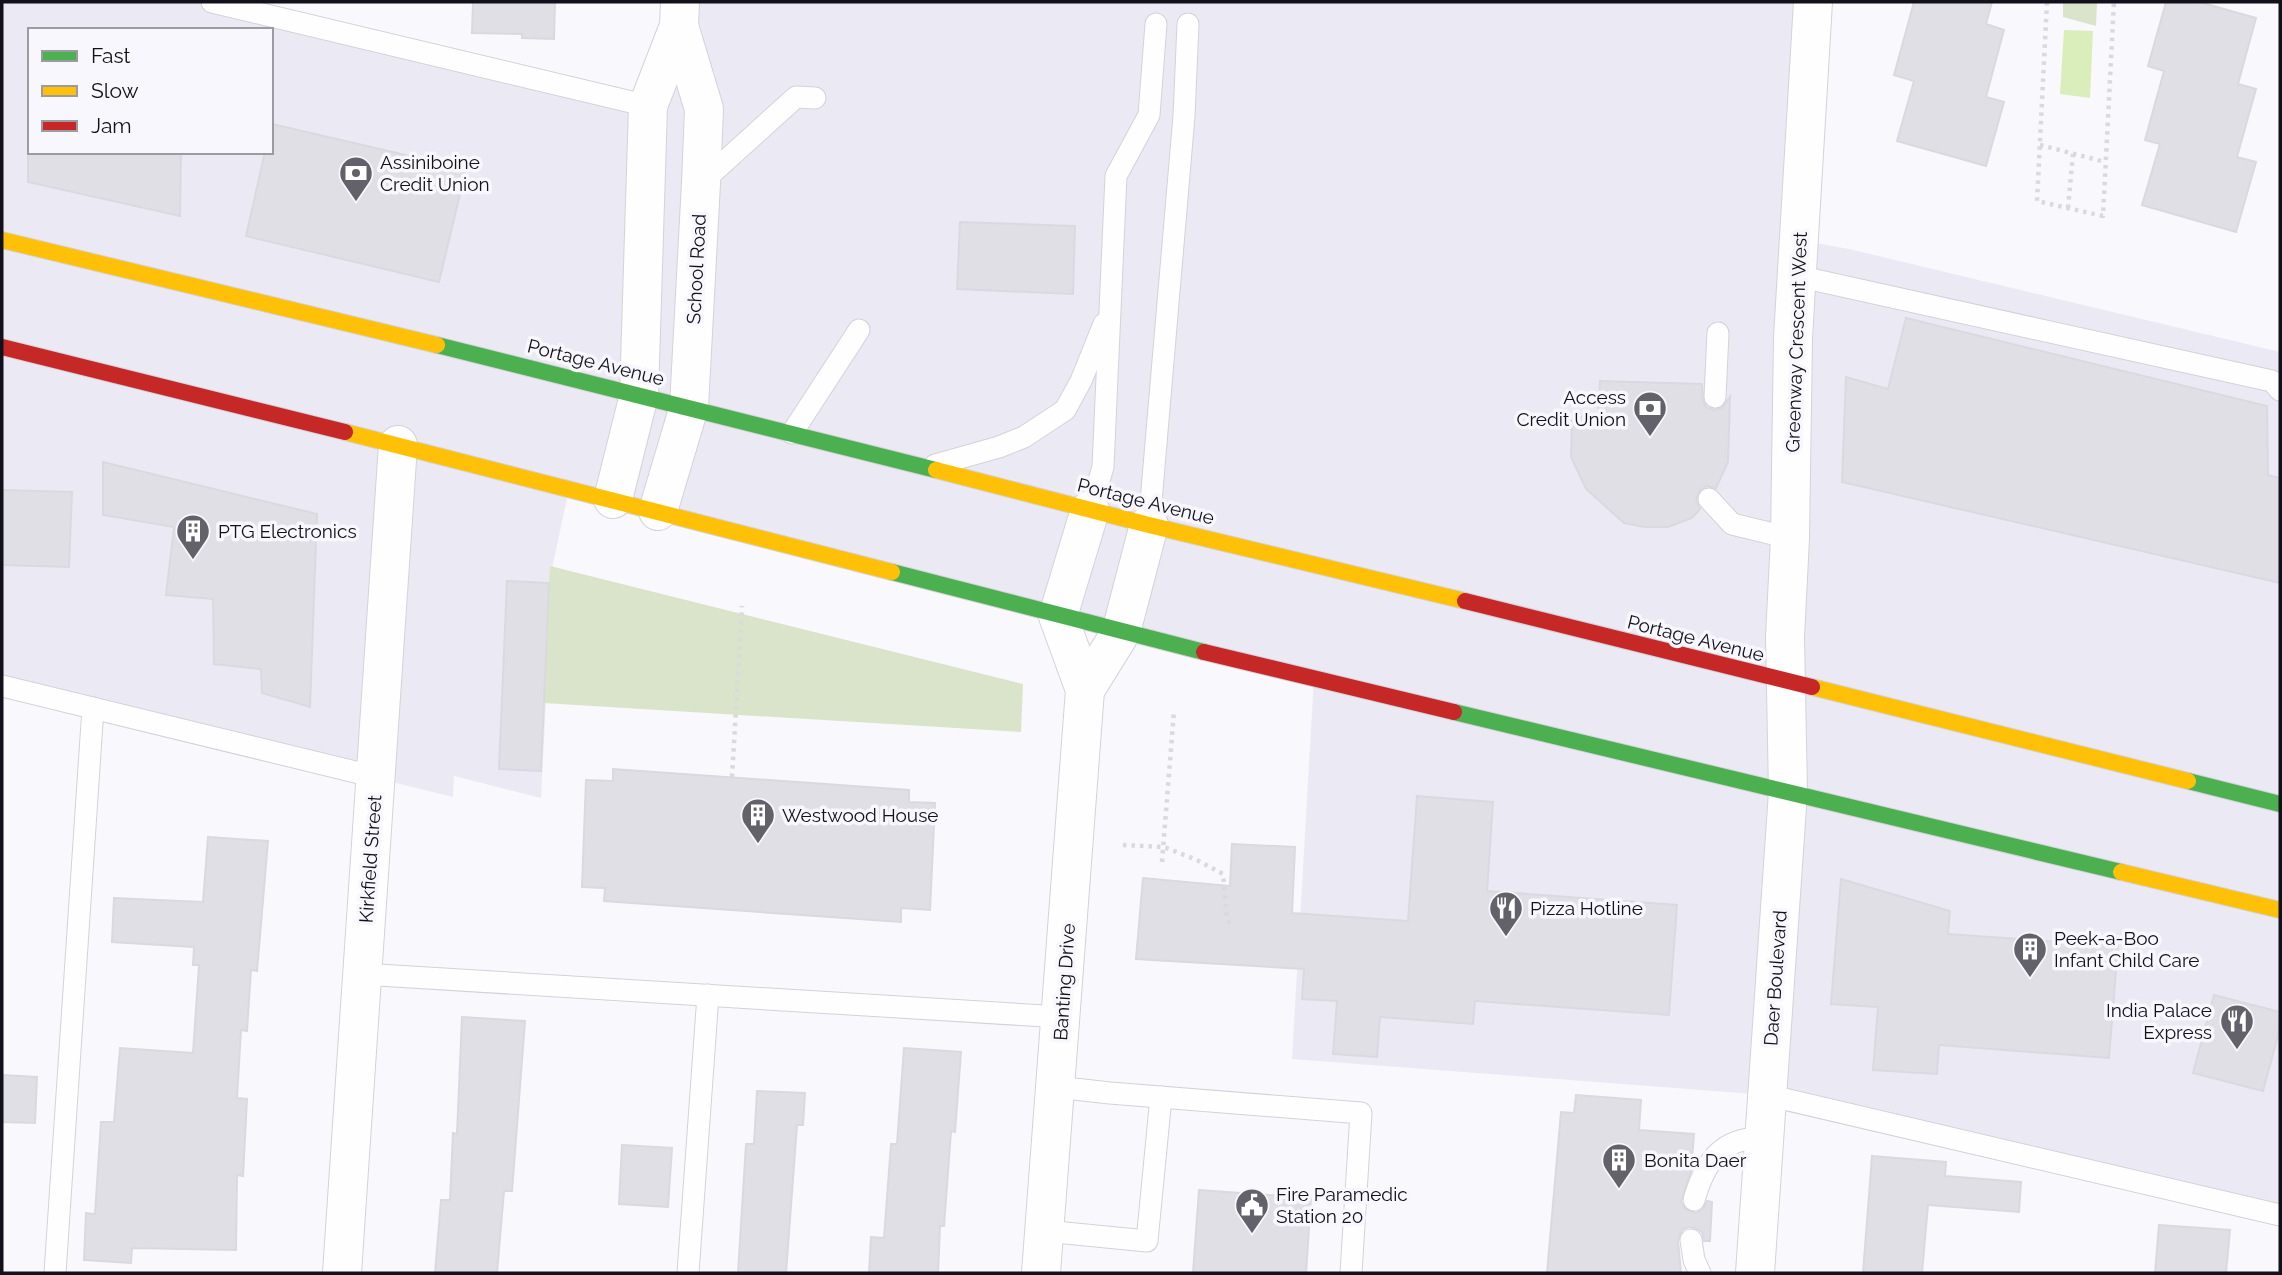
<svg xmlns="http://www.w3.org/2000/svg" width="2282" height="1275" viewBox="0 0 2282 1275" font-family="Raleway,sans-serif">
  <rect width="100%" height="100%" fill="#f9f8fc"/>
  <path fill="#ebe9f3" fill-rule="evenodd" d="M 2,2 L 212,2 L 648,106 L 680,2 L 1813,2 L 1799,240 L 1849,249 L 2280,352 L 2280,1215 L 1767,1095 L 1292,1059 L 1314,678 L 569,489 L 553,564 L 541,798 L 454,776 L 453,797 L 2,686 ZM 30,30 L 271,30 L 271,152 L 30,152 Z"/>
  <g fill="#dae4ca">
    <path d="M 2063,2 L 2097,2 L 2096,26 L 2063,17 Z"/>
    <path d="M 550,566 L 1023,684 L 1021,732 L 544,703 Z"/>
  </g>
  <path fill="#daeebc" d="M 2064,30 L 2093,31 L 2090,98 L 2060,94 Z"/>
  <g fill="#e0dfe6" stroke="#dbd9e0" stroke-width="2">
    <path d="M 473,2 L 555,2 L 554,39 L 522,38 L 522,34 L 472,33 Z"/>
    <path d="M 1914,2 L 1992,2 L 1986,24 L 2004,30 L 1986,97 L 2004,102 L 1986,166 L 1897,141 L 1914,81 L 1894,75 Z"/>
    <path d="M 2166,2 L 2199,2 L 2256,18 L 2238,84 L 2256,89 L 2237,157 L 2256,162 L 2236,232 L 2142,205 L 2160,144 L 2145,140 L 2164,71 L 2148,66 Z"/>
    <path d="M 272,124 L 466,169 L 439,282 L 246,236 L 265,152 L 271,152 Z"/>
    <path d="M 28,152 L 181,152 L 180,216 L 28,182 Z"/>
    <path d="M 960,222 L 1075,226 L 1073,294 L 957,289 Z"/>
    <path d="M 1906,318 L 2267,406 L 2268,475 L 2280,478 L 2280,583 L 1842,482 L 1846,377 L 1888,389 Z"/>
    <path d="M 1600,381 L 1702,384 L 1703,402 L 1707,408 L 1714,410 L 1722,408 L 1730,397 L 1728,462 L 1716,488 L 1707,486 L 1700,490 L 1696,501 L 1700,509 L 1692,518 L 1668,527 L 1644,527 L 1624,523 L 1586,489 L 1571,457 L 1572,416 L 1598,418 Z"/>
    <path d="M 103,462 L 317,514 L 310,707 L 262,693 L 261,669 L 214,664 L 213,599 L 166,595 L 174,527 L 103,515 Z"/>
    <path d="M 2,490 L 72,492 L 69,567 L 2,565 Z"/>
    <path d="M 507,581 L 549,583 L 541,771 L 499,769 Z"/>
    <path d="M 613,769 L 909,790 L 909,802 L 935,803 L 930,910 L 901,908 L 901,922 L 604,901 L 605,888 L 582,887 L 586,780 L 613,781 Z"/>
    <path d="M 1417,796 L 1493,802 L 1487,891 L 1677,905 L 1669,1015 L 1475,1001 L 1473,1024 L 1380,1017 L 1377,1057 L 1333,1054 L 1337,1001 L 1302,999 L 1304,969 L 1136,959 L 1143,878 L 1230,886 L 1232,844 L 1295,847 L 1292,913 L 1408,921 Z"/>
    <path d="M 208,837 L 268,841 L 257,971 L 251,970 L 247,1031 L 241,1030 L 237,1098 L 247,1099 L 243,1176 L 237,1175 L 236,1250 L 132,1248 L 131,1263 L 84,1260 L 86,1213 L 95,1214 L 101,1122 L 114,1122 L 120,1048 L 193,1053 L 199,965 L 193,965 L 194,947 L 112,942 L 114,898 L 203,902 Z"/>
    <path d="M 1841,879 L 1950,911 L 1948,934 L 2118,946 L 2109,1058 L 1939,1045 L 1937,1074 L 1873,1070 L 1878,1007 L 1831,1004 Z"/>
    <path d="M 2214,995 L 2280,1012 L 2280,1028 L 2263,1091 L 2193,1073 Z"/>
    <path d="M 462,1017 L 525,1021 L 512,1191 L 504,1191 L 497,1273 L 435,1273 L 441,1200 L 450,1200 L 453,1133 L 457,1134 Z"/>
    <path d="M 904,1048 L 961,1052 L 955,1132 L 951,1131 L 944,1226 L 940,1226 L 938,1273 L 869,1273 L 871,1237 L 884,1238 L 891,1144 L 897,1144 Z"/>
    <path d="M 2,1075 L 37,1077 L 35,1123 L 2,1122 Z"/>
    <path d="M 757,1091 L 805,1093 L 803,1125 L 797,1125 L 786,1273 L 738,1273 L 746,1144 L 754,1144 Z"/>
    <path d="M 1576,1095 L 1641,1100 L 1639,1130 L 1694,1134 L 1691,1171 L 1681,1202 L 1685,1209 L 1696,1213 L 1703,1209 L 1707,1201 L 1712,1202 L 1710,1241 L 1704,1241 L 1702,1232 L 1695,1228 L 1688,1227 L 1682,1230 L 1678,1241 L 1681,1273 L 1547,1273 L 1561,1112 L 1574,1113 Z"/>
    <path d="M 622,1145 L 672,1148 L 668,1207 L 619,1204 Z"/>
    <path d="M 1872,1156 L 1946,1162 L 1945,1176 L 2021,1182 L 2019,1212 L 1928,1205 L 1922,1273 L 1863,1273 Z"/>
    <path d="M 1199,1190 L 1311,1198 L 1306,1273 L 1193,1273 Z"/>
    <path d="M 2159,1225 L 2230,1230 L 2226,1273 L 2155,1273 Z"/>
  </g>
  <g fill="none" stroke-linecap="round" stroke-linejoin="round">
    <g stroke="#d4d2d9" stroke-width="23">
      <g id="lane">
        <path d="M 212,2 L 648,106"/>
        <path d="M 701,183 L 796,97 L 815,98"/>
        <path d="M 1797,276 L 2272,381 L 2280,390"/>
        <path d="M 1715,397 L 1718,333"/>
        <path d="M 792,433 L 859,330"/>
        <path d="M 935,465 L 999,447 L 1024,437 L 1065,410 L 1081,381 L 1104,324"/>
        <path d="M 1709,499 L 1732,524 L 1790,538"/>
        <path d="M 1090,510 L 1103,467 L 1116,176 L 1149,115 L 1156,24"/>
        <path d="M 1149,525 L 1184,116 L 1188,24"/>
        <path d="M 2,686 L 376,777"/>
        <path d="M 362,974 L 1061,1017"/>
        <path d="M 1056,1087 L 1110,1093 L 1361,1113 L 1351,1273"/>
        <path d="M 1767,1095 L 2280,1215"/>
        <path d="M 1694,1200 C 1705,1162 1721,1137 1764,1138"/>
        <path d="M 1045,1231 L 1147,1241 L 1161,1097"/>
        <path d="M 1691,1240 L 1694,1260 L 1700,1273"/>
        <path d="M 55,1273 L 93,708"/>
        <path d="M 688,1273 L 708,995"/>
      </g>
    </g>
    <g stroke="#d4d2d9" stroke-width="40">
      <g id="street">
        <path d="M 613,499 L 639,395 L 648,106 L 679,26 L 680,2"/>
        <path d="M 658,511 L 689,407 L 701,183 L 704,109 L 679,26"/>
        <path d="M 1085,690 L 1121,632 L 1149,525"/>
        <path d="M 342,1273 L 398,445"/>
        <path d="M 1041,1273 L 1085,690 L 1058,616 L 1090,510"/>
        <path d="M 1755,1273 L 1788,792 L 1785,637 L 1790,538 L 1793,338 L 1813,2"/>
      </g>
    </g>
    <g stroke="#d4d2d9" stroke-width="18">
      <g id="fast">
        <path d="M 437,345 L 936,470"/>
        <path d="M 892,572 L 1204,652"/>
        <path d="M 1454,712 L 2121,872"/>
        <path d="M 2188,781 L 2280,804"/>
      </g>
    </g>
    <g stroke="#d4d2d9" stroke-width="18">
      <g id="slow">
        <path d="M 2,240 L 437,345"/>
        <path d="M 345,432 L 892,572"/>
        <path d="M 936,470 L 1149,525 L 1465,601"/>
        <path d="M 1812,687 L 2188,781"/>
        <path d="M 2121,872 L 2280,910"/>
      </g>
    </g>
    <g stroke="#d4d2d9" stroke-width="18">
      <g id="jam">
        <path d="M 2,347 L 345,432"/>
        <path d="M 1465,601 L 1812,687"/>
        <path d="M 1204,652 L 1454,712"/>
      </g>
    </g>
    <g stroke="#dadadc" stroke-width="4.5" stroke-dasharray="3.5 5" stroke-linecap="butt">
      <path d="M 2047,2 L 2037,201 L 2103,216 L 2114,2"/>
      <path d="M 2040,145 L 2105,162"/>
      <path d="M 2068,208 L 2073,154"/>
      <path d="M 732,777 L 742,606"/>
      <path d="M 1123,845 L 1164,847 L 1197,860 L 1223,874 L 1227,918 L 1231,927"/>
      <path d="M 1162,862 L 1174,711"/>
    </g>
    <use href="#lane" stroke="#fefeff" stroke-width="21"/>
    <use href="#street" stroke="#fefeff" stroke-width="38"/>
    <use href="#fast" stroke="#4caf50" stroke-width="16"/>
    <use href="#slow" stroke="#ffc107" stroke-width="16"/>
    <use href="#jam" stroke="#c62828" stroke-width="16"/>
  </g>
  <defs>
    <g id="bank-pin" transform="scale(1.75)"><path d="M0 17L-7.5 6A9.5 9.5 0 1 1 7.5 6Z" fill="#636169" stroke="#f8f7fd"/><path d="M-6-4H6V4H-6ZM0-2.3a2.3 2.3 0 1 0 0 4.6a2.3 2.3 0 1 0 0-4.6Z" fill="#fff"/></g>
    <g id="building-pin" transform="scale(1.75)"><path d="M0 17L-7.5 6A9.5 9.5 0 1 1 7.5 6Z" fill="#636169" stroke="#f8f7fd"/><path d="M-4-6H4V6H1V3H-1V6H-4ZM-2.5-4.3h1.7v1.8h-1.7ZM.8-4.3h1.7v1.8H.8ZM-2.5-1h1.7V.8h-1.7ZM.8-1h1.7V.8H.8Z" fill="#fff"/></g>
    <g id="restaurant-pin" transform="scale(1.75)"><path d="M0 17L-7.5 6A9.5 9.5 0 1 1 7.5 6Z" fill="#636169" stroke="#f8f7fd"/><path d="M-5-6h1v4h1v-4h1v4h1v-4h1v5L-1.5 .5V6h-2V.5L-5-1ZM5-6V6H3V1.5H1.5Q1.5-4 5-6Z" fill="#fff"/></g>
    <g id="civic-pin" transform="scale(1.75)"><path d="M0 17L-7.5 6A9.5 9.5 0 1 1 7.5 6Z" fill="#636169" stroke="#f8f7fd"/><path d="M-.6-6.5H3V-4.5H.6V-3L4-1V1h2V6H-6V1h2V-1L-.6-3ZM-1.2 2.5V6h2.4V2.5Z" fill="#fff"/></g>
  </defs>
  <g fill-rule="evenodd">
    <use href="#bank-pin" x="356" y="173"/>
    <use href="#bank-pin" x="1650" y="408"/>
    <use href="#building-pin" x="193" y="531"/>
    <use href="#building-pin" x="758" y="815"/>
    <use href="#restaurant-pin" x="1506" y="908"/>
    <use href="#building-pin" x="2030" y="949"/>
    <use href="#restaurant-pin" x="2237" y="1021"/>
    <use href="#building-pin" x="1619" y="1160"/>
    <use href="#civic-pin" x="1252" y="1205"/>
  </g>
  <g text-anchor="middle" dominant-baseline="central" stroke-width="7" stroke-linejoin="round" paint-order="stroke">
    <g font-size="19" fill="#12101a" stroke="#f8f7fd" text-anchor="start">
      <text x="380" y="162">Assiniboine<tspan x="380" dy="22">Credit Union</tspan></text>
      <text x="1626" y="397" text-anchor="end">Access<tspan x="1626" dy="22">Credit Union</tspan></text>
      <text x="218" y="531">PTG Electronics</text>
      <text x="782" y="815">Westwood House</text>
      <text x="1530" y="908">Pizza Hotline</text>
      <text x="2054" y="938">Peek-a-Boo<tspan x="2054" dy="22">Infant Child Care</tspan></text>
      <text x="2212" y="1010" text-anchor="end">India Palace<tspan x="2212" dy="22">Express</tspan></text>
      <text x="1644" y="1160">Bonita Daer</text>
      <text x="1276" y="1194">Fire Paramedic<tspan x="1276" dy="22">Station 20</tspan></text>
    </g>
    <g font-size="19" fill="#12101a" stroke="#f8f7fd">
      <text transform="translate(696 269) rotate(-87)">School Road</text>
      <text transform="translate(1796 342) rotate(-88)">Greenway Crescent West</text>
      <text transform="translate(596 362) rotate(14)">Portage Avenue</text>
      <text transform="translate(1146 501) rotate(14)">Portage Avenue</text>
      <text transform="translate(1696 638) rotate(14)">Portage Avenue</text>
      <text transform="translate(370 859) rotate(-86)">Kirkfield Street</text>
      <text transform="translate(1775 978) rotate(-86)">Daer Boulevard</text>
      <text transform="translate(1064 982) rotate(-86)">Banting Drive</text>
    </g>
  </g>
  <rect width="2282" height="1275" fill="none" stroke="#12101a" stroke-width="7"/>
  <rect x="28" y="28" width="245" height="126" fill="#f8f7fd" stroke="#9c9ba2" stroke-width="2"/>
  <rect x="42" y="51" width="35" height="10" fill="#4caf50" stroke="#9c9ba2" stroke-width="2"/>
  <text x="91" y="63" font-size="21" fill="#12101a">Fast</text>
  <rect x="42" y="86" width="35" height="10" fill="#ffc107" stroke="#9c9ba2" stroke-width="2"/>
  <text x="91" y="98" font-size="21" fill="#12101a">Slow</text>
  <rect x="42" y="121" width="35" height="10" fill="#c62828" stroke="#9c9ba2" stroke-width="2"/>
  <text x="91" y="133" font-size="21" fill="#12101a">Jam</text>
</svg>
